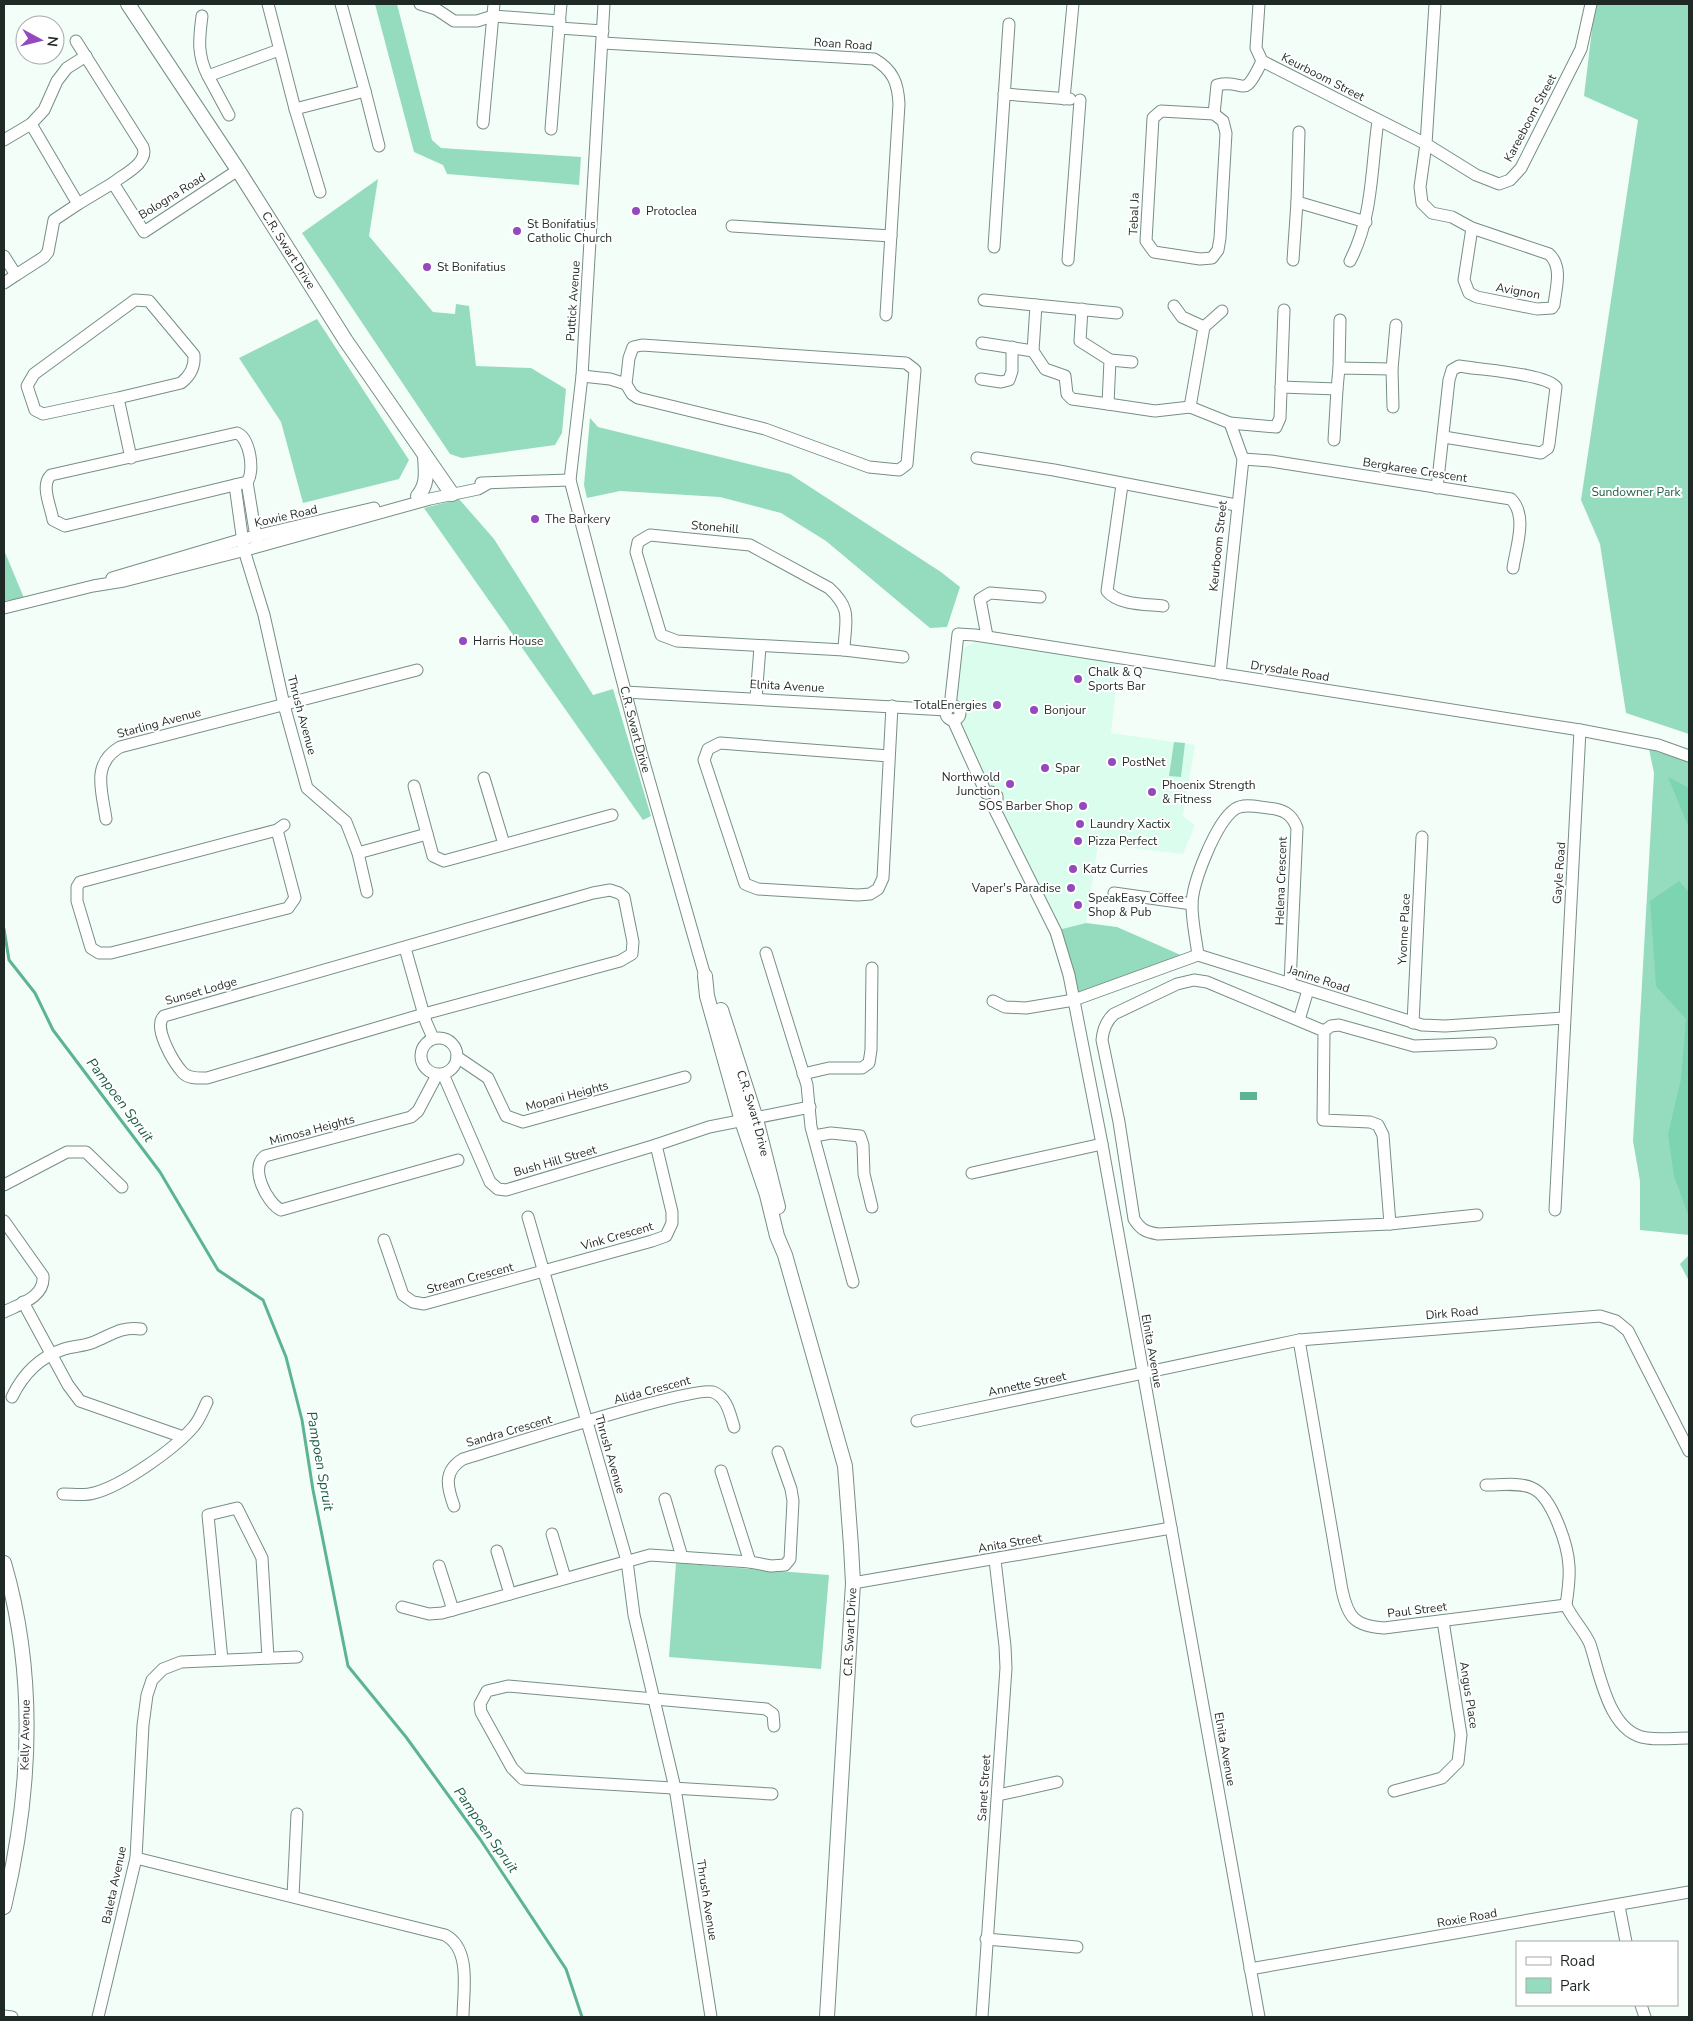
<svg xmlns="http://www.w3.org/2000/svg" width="1693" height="2021" viewBox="0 0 1693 2021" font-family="'Nunito Sans',sans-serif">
  <rect width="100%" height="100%" fill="#f3fef9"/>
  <path fill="#dbfded" d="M 974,642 L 1119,662 L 1111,733 L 1195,745 L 1183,816 L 1195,825 L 1183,854 L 1098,844 L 1086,923 L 1058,930 L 945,707 L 950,657 Z"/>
  <g fill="#95dcbe">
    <path d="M 375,4 L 397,4 L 432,140 L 441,148 L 581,157 L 579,185 L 447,174 L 443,165 L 414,152 Z"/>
    <path d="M 1595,4 L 1689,4 L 1689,734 L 1626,713 L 1600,544 L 1581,500 L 1638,120 L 1584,96 Z"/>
    <path d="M 378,179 L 369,236 L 433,312 L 455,314 L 456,304 L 469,306 L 476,366 L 531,368 L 566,389 L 562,433 L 555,445 L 462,458 L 450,454 L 302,233 Z"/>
    <path d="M 317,319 L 409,460 L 399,479 L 303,503 L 281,422 L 239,358 Z"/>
    <path d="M 590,418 L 598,427 L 790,474 L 941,572 L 960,587 L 947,627 L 930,628 L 826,541 L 781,513 L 720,497 L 620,491 L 587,498 L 584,485 Z"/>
    <path d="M 459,499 L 494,539 L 593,695 L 613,689 L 651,816 L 643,820 L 424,508 Z"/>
    <path d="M 4,550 L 24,598 L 4,601 Z"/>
    <path d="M 1174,742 L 1185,743 L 1181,777 L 1169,776 Z"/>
    <path d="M 1649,749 L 1689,762 L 1689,1235 L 1640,1230 L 1640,1181 L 1633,1141 L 1654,773 Z"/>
    <path d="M 1086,923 L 1117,927 L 1183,956 L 1076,997 L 1058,930 Z"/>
    <path d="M 1689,1255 L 1689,1281 L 1680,1264 Z"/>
    <path d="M 676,1563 L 829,1575 L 821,1669 L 669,1657 Z"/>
  </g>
  <g fill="#7dd4b1">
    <path d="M 1668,777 L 1689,788 L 1689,828 Z"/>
    <path d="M 1679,881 L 1689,892 L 1689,1217 L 1674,1176 L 1668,1134 L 1681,1079 L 1686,1019 L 1656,986 L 1650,901 Z"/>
  </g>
  <rect fill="#5db492" x="1240" y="1092" width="17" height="8"/>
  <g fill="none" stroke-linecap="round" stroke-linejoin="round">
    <path stroke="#5db492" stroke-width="3" d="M 4,929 L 9,960 L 35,993 L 53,1030 L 160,1172 L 218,1270 L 263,1300 L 286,1357 L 302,1420 L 313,1490 L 348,1666 L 406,1737 L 480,1839 L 566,1969 L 582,2017"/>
    <g stroke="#778f84" stroke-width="13">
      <g id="minor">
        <path d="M 268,4 L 295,109 L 320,192"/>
        <path d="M 341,4 L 365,91"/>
        <path d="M 420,4 L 436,9 L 454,21 L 477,21 L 493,16 L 560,21"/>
        <path id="s1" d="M 604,4 L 582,376 L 570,480 L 641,752 L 705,976"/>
        <path d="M 1259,4 L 1256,48 L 1262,61 L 1426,144 L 1476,175 L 1499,184 L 1510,180 L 1521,168 L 1581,49 L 1591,4"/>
        <path d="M 1435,4 L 1426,144 L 1420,187 L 1422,203 L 1432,213 L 1452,217 L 1472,228 L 1549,254 C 1563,267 1556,287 1554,305 L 1552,308 L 1537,309 L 1477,297 L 1469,293 L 1464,280 L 1472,228"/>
        <path d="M 202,16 C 199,39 197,55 208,76"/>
        <path d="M 559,26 L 561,4"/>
        <path d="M 76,41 L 143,147 C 149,163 124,174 113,183 L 144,232 L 238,170"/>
        <path d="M 603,43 L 874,59 C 893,70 898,83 899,104 L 886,315"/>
        <path d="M 86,56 L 67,68 L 57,81 L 44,110 L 31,124 L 78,204 L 113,183"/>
        <path d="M 1004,94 L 1070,99"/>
        <path d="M 1064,99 L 1073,4"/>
        <path d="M 295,109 L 365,91 L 379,146"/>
        <path d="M 1161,111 L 1214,114 L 1223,121 L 1226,133 L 1220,238 L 1218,250 L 1212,258 L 1200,259 L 1154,252 L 1146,241 L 1153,118 Z"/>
        <path d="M 1214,114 L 1217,85 C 1246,78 1242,103 1262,61"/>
        <path d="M 229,115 L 208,76 L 279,50"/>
        <path d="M 483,123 L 494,4"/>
        <path d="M 551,129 L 559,28 L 603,31"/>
        <path d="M 1299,132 L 1297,202 L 1366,222"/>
        <path d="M 4,140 L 31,124"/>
        <path d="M 732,226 L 891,236"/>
        <path d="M 994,247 L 1009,24"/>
        <path d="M 4,256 L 16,275 L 44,257 L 48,252 L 54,220 L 78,204"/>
        <path d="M 1068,260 L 1080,100"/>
        <path d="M 1293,260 L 1297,202"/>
        <path d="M 1350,261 C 1373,217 1371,169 1378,121"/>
        <path d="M 4,283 L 16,275"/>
        <path d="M 984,300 L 1117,313"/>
        <path d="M 1036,305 L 1033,351 L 1045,369 L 1065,376 L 1067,394 L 1072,399 L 1108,404"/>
        <path d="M 1174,306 L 1182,317 L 1204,327"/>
        <path d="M 1082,309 L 1080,341 L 1110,360 L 1108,404 L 1155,411 L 1190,407 L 1230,423 L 1276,427 L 1280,418 L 1284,310"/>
        <path d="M 982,343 L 1033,351"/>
        <path d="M 642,345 L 906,363 L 915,370 L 907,464 L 899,470 L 869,467 L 765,429 L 638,398 L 632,394 L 626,384 L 629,358 L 633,347 Z"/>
        <path d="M 1110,360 L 1132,362"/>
        <path d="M 1339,368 L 1340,320"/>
        <path d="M 1392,369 L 1393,407"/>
        <path d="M 582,376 L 610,379 L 626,384"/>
        <path d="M 981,379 L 1001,382 L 1009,380 L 1012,371 L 1012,347"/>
        <path d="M 1281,387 L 1337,389 L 1339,368 L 1392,369 L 1396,325"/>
        <path d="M 118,398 L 181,383 C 190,376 195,366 194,355 L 149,301 L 135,300 L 34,374 L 27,386 L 35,410 L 43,414 L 118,398 L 131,458"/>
        <path d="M 1190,407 L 1204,327 L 1222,311"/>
        <path d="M 237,433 C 250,438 255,472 247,482 L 65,526 L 53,520 C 51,507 40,485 51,475 Z"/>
        <path d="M 1334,440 L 1337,389"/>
        <path d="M 977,458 L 1054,470 L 1236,505"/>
        <path d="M 1243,459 L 1271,461 L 1511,499 C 1528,516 1516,547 1513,568"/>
        <path d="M 247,482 L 257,543"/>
        <path d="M 481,483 L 570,480"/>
        <path d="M 235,485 L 244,550 L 264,615 L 284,705 L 307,788 L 346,822 L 358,853 L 427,834 L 433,856 L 444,861 L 612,815"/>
        <path d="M 1122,485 L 1107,591 C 1118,605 1146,604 1163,606"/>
        <path d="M 1437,488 L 1449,380 L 1452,370 L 1459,366 L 1466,367 C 1484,370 1546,374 1556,387 L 1549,444 L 1548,448 L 1541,453 L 1444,437"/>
        <path d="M 650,535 L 750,545 L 829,588 C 853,610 845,620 844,650 L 677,641 L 661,635 L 636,552 L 638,542 Z"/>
        <path d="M 112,578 L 243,539 L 374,508"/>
        <path d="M 4,608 L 93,586 L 124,581 L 257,547 L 430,499 L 478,489 L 487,484"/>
        <path d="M 987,636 L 980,599 L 990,593 L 1040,597"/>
        <path d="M 844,650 L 903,657"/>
        <path d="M 1220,674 L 1243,459 L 1230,423"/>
        <path d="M 625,692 L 947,710"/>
        <path d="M 756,698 L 760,647"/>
        <circle cx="953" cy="713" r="7"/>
        <path d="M 950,707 L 958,634 L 975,635 L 1580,730 L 1658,745 L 1689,756"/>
        <path d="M 953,720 L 986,793"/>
        <path d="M 889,756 L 720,743 L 708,749 L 704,760 L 745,884 L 758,889 L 858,895 L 870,894 L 878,889 L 883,878 L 892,706"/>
        <path d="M 484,778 L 504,844"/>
        <path d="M 414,786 L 427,834"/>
        <path d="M 986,793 L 991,792 L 997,796 L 997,800 L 993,806"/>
        <path d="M 993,806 L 1056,932 L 1069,975 L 1102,1144 L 1259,2017"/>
        <path d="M 106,819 C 102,791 91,764 120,747 L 417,670"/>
        <path d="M 277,830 L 80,882 L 77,887 L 77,901 L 91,948 L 99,953 L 111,953 L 288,908 L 295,898 L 277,830 L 284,825"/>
        <path d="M 358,853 L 367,892"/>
        <path d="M 610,890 L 619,893 L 624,897 L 633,942 L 632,954 L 620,961 L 424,1014 L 207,1078 C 199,1078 189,1079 183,1073 C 174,1063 152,1027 164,1016 L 593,893 Z"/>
        <path d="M 1114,893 L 1192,904"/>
        <path d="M 405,948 L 426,1022 L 433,1038"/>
        <path d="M 766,953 L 807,1085 L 811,1127 L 853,1282"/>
        <path d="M 1198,955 C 1196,939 1192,922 1192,905 C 1192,883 1216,822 1235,809 C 1244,803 1258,807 1268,808 C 1283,809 1292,814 1297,828 L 1290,984"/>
        <path d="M 1194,980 L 1207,982 L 1324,1031 L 1323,1120 L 1370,1122 L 1378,1125 L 1383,1135 L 1390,1224 L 1158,1234 C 1146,1232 1141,1230 1134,1219 L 1119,1122 L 1102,1040 C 1103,1029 1106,1021 1114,1014 L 1177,984 Z"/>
        <path d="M 993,1001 L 1005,1007 L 1026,1008 L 1074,1000 L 1198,955 L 1422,1025 L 1445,1026 L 1564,1018"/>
        <path d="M 1299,1020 L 1308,990"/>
        <path d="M 1413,1023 L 1422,837"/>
        <path d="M 1324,1031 L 1331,1026 L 1339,1025 L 1414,1046 L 1491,1043"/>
        <circle cx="439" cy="1056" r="18"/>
        <path d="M 457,1057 L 488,1078 L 506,1116 L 523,1122 L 685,1077"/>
        <path d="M 443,1074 L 490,1182 L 498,1189 L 506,1190 L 656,1145"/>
        <path d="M 803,1074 L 829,1068 L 862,1068 L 869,1063 L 871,1050 L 872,968"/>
        <path d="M 437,1075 L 418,1111 L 411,1117 L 265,1156 C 249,1168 267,1203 281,1210 L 458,1160"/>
        <path d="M 814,1136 L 831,1133 L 860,1136 L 863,1145 L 864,1174 L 872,1207"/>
        <path d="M 972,1173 L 1102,1144"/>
        <path d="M 4,1185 L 67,1152 L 86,1152 L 122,1187"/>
        <path d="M 1555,1210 L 1580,730"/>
        <path d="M 528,1217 L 627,1561 L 634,1615 L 675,1788 L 711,2017"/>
        <path d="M 4,1221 L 43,1276 C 45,1297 20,1304 4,1312"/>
        <path d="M 1390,1224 L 1477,1215"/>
        <path d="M 384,1240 L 403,1295 L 413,1302 L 424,1304 L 652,1241 L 666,1236 L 672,1223 L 672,1212 L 656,1145 L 709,1127 L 810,1107"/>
        <path d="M 23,1302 L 68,1385 L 80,1401 L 183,1437"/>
        <path d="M 1299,1340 L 1342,1590 C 1348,1618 1355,1626 1384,1628 L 1566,1605 C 1572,1619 1584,1630 1590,1644 C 1600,1674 1609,1734 1647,1738 C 1661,1740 1675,1738 1689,1738"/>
        <path d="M 12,1397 C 23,1374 40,1357 64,1349 C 74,1346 85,1346 94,1342 C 111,1335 122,1326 141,1329"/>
        <path d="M 917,1421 L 1299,1340 L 1600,1316 L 1616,1321 L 1628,1331 L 1689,1451"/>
        <path d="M 721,1471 L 750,1562"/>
        <path d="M 1486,1485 C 1500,1485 1519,1482 1532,1488 C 1552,1496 1568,1546 1569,1566 C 1570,1579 1568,1592 1566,1605"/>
        <path d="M 63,1494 C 73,1494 85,1496 94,1493 C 122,1486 176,1448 194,1426 C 200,1419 203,1410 207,1402"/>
        <path d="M 665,1499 L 682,1557"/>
        <path d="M 454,1506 C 447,1487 443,1471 463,1459 C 497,1449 694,1385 713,1392 C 727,1397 730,1414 734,1427"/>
        <path d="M 552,1534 L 565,1578"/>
        <path d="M 497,1551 L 510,1594"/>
        <path d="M 439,1566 L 453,1610"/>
        <path d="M 853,1583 L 1171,1528"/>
        <path d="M 402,1607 L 429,1614 L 442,1613 L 650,1555 L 750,1562 L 771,1566 L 785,1565 L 790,1559 L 793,1501 L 791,1489 L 778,1452"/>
        <path d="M 222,1660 L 208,1515 L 237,1508 L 262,1558 L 268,1658"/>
        <path d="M 1394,1791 L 1442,1778 L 1458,1762 L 1461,1735 L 1443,1621"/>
        <path d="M 772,1794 L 523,1779 L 512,1768 L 481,1712 L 480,1704 L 487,1691 L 508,1686 L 766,1709 L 773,1714 L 774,1726"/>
        <path d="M 998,1795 L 1057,1782"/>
        <path d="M 136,1858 L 445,1935 C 472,1949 463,1992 463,2017"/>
        <path d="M 293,1896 L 297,1814"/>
        <path d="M 1619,1906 L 1626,1942"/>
        <path d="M 986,1939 L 1077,1947"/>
        <path d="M 1250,1969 L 1689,1892"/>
        <path d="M 1641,2005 L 1645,2017"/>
        <path d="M 4,2016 L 12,2017"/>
        <path d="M 98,2017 L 136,1858 L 143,1725 L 147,1695 L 152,1680 L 163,1669 L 181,1662 L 297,1657"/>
        <path d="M 982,2017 L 1006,1668 L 1005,1646 L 995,1560"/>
      </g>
    </g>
    <g stroke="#778f84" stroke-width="16">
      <g id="tertiary">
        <path id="s2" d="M 128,4 L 238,170 L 346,341 L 452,494"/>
        <path d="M 418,496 C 428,484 426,472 425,457"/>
        <path d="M 705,976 L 707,996 L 742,1121 L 767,1195 L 777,1236 L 785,1255 L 845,1466 L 851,1546 L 853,1583 L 827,2017"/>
        <path id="s3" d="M 721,1010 L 756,1119 L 778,1207"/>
        <path d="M 4,1563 C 37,1676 31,1794 4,1907"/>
      </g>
    </g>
    <use href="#minor" stroke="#fff" stroke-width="11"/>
    <use href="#tertiary" stroke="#fff" stroke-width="14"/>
  </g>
  <g fill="#944abc" stroke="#fff" stroke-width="2">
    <circle cx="636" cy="211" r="5"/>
    <circle cx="517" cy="231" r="5"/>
    <circle cx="427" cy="267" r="5"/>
    <circle cx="535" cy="519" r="5"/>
    <circle cx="463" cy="641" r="5"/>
    <circle cx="1078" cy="679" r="5"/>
    <circle cx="997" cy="705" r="5"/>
    <circle cx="1034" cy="710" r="5"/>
    <circle cx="1112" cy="762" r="5"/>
    <circle cx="1045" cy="768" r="5"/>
    <circle cx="1010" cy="784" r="5"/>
    <circle cx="1152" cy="792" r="5"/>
    <circle cx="1083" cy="806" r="5"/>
    <circle cx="1080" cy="824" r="5"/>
    <circle cx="1078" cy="841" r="5"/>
    <circle cx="1073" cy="869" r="5"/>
    <circle cx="1071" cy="888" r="5"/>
    <circle cx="1078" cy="905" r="5"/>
  </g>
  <g text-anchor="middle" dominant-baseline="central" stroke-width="4" stroke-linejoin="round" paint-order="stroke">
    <g font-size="12" fill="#1f2925" stroke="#fff">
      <text transform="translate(843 44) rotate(4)">Roan Road</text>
      <text transform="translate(1323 77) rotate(27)">Keurboom Street</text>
      <text transform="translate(1530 118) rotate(-62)">Kareeboom Street</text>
      <text transform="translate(172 196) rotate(-32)">Bologna Road</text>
      <text transform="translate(1134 214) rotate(-88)">Tebal Ja</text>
      <text stroke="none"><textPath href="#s2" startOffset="294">C.R. Swart Drive</textPath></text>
      <text transform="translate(1518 291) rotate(10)">Avignon</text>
      <text transform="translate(573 301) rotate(-86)">Puttick Avenue</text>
      <text transform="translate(1415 470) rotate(9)">Bergkaree Crescent</text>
      <text transform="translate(286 516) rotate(-13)">Kowie Road</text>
      <text transform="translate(715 527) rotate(5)">Stonehill</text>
      <text transform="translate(1218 546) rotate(-84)">Keurboom Street</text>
      <text transform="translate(1290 671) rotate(9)">Drysdale Road</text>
      <text transform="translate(787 686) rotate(3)">Elnita Avenue</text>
      <text transform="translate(302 715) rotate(75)">Thrush Avenue</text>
      <text transform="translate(159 723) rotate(-15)">Starling Avenue</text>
      <text stroke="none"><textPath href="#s1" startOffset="735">C.R. Swart Drive</textPath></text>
      <text transform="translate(1559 873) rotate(-86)">Gayle Road</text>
      <text transform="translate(1281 881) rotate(-88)">Helena Crescent</text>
      <text transform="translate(1404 929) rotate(-87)">Yvonne Place</text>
      <text transform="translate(1319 979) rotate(18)">Janine Road</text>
      <text transform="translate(201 991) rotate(-16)">Sunset Lodge</text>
      <text transform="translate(567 1096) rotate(-15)">Mopani Heights</text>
      <text stroke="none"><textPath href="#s3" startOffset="108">C.R. Swart Drive</textPath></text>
      <text transform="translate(312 1130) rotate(-15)">Mimosa Heights</text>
      <text transform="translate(555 1161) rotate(-16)">Bush Hill Street</text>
      <text transform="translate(617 1236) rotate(-16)">Vink Crescent</text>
      <text transform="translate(470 1278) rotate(-15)">Stream Crescent</text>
      <text transform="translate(1452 1313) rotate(-5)">Dirk Road</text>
      <text transform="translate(1152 1351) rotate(80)">Elnita Avenue</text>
      <text transform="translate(1027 1384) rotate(-12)">Annette Street</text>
      <text transform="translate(652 1390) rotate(-15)">Alida Crescent</text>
      <text transform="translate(509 1431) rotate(-16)">Sandra Crescent</text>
      <text transform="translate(610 1454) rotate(74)">Thrush Avenue</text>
      <text transform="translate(1010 1543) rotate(-10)">Anita Street</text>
      <text transform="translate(1417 1610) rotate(-7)">Paul Street</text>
      <text transform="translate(850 1632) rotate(-87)">C.R. Swart Drive</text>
      <text transform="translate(1469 1695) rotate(81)">Angus Place</text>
      <text transform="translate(25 1735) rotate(-89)">Kelly Avenue</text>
      <text transform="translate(1225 1749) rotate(80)">Elnita Avenue</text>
      <text transform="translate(984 1788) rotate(-86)">Sanet Street</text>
      <text transform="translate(114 1885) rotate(-78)">Baleta Avenue</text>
      <text transform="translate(707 1900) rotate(81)">Thrush Avenue</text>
      <text transform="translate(1467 1918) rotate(-10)">Roxie Road</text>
    </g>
    <g font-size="12" fill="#1f2925" stroke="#fff" text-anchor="start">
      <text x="646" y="211">Protoclea</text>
      <text x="527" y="224">St Bonifatius<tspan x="527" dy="14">Catholic Church</tspan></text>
      <text x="437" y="267">St Bonifatius</text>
      <text x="545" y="519">The Barkery</text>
      <text x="473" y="641">Harris House</text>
      <text x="1088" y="672">Chalk &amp; Q<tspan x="1088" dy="14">Sports Bar</tspan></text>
      <text x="987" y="705" text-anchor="end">TotalEnergies</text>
      <text x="1044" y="710">Bonjour</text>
      <text x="1122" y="762">PostNet</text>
      <text x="1055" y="768">Spar</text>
      <text x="1000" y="777" text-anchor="end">Northwold<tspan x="1000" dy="14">Junction</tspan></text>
      <text x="1162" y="785">Phoenix Strength<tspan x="1162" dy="14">&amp; Fitness</tspan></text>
      <text x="1073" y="806" text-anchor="end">SOS Barber Shop</text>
      <text x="1090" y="824">Laundry Xactix</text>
      <text x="1088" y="841">Pizza Perfect</text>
      <text x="1083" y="869">Katz Curries</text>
      <text x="1061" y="888" text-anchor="end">Vaper's Paradise</text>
      <text x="1088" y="898">SpeakEasy Coffee<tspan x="1088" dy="14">Shop &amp; Pub</tspan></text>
    </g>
    <g font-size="12" fill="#1e6049" stroke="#fff">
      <text x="1636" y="492">Sundowner Park</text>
    </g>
    <g font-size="14" font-style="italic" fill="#1b5e47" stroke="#fff">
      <text transform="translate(120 1100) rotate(53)">Pampoen Spruit</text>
      <text transform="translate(320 1461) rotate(80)">Pampoen Spruit</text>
      <text transform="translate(486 1830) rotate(55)">Pampoen Spruit</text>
    </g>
  </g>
  <rect width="1693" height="2021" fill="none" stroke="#1f2925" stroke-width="10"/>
  <rect x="1516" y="1941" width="162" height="65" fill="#ffffff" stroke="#a5a9a8"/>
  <rect x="1526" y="1957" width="25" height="8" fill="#ffffff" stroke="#a5a9a8"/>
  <text x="1560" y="1966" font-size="15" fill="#1f2925">Road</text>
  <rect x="1526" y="1978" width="25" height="15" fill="#95dcbe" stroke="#a5a9a8"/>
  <text x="1560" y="1991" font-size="15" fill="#1f2925">Park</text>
  <g transform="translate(40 40) rotate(97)"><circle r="24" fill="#ffffff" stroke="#a5a9a8"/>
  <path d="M0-4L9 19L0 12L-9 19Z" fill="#944abc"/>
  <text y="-8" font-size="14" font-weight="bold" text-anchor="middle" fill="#1f2925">N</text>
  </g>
</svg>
